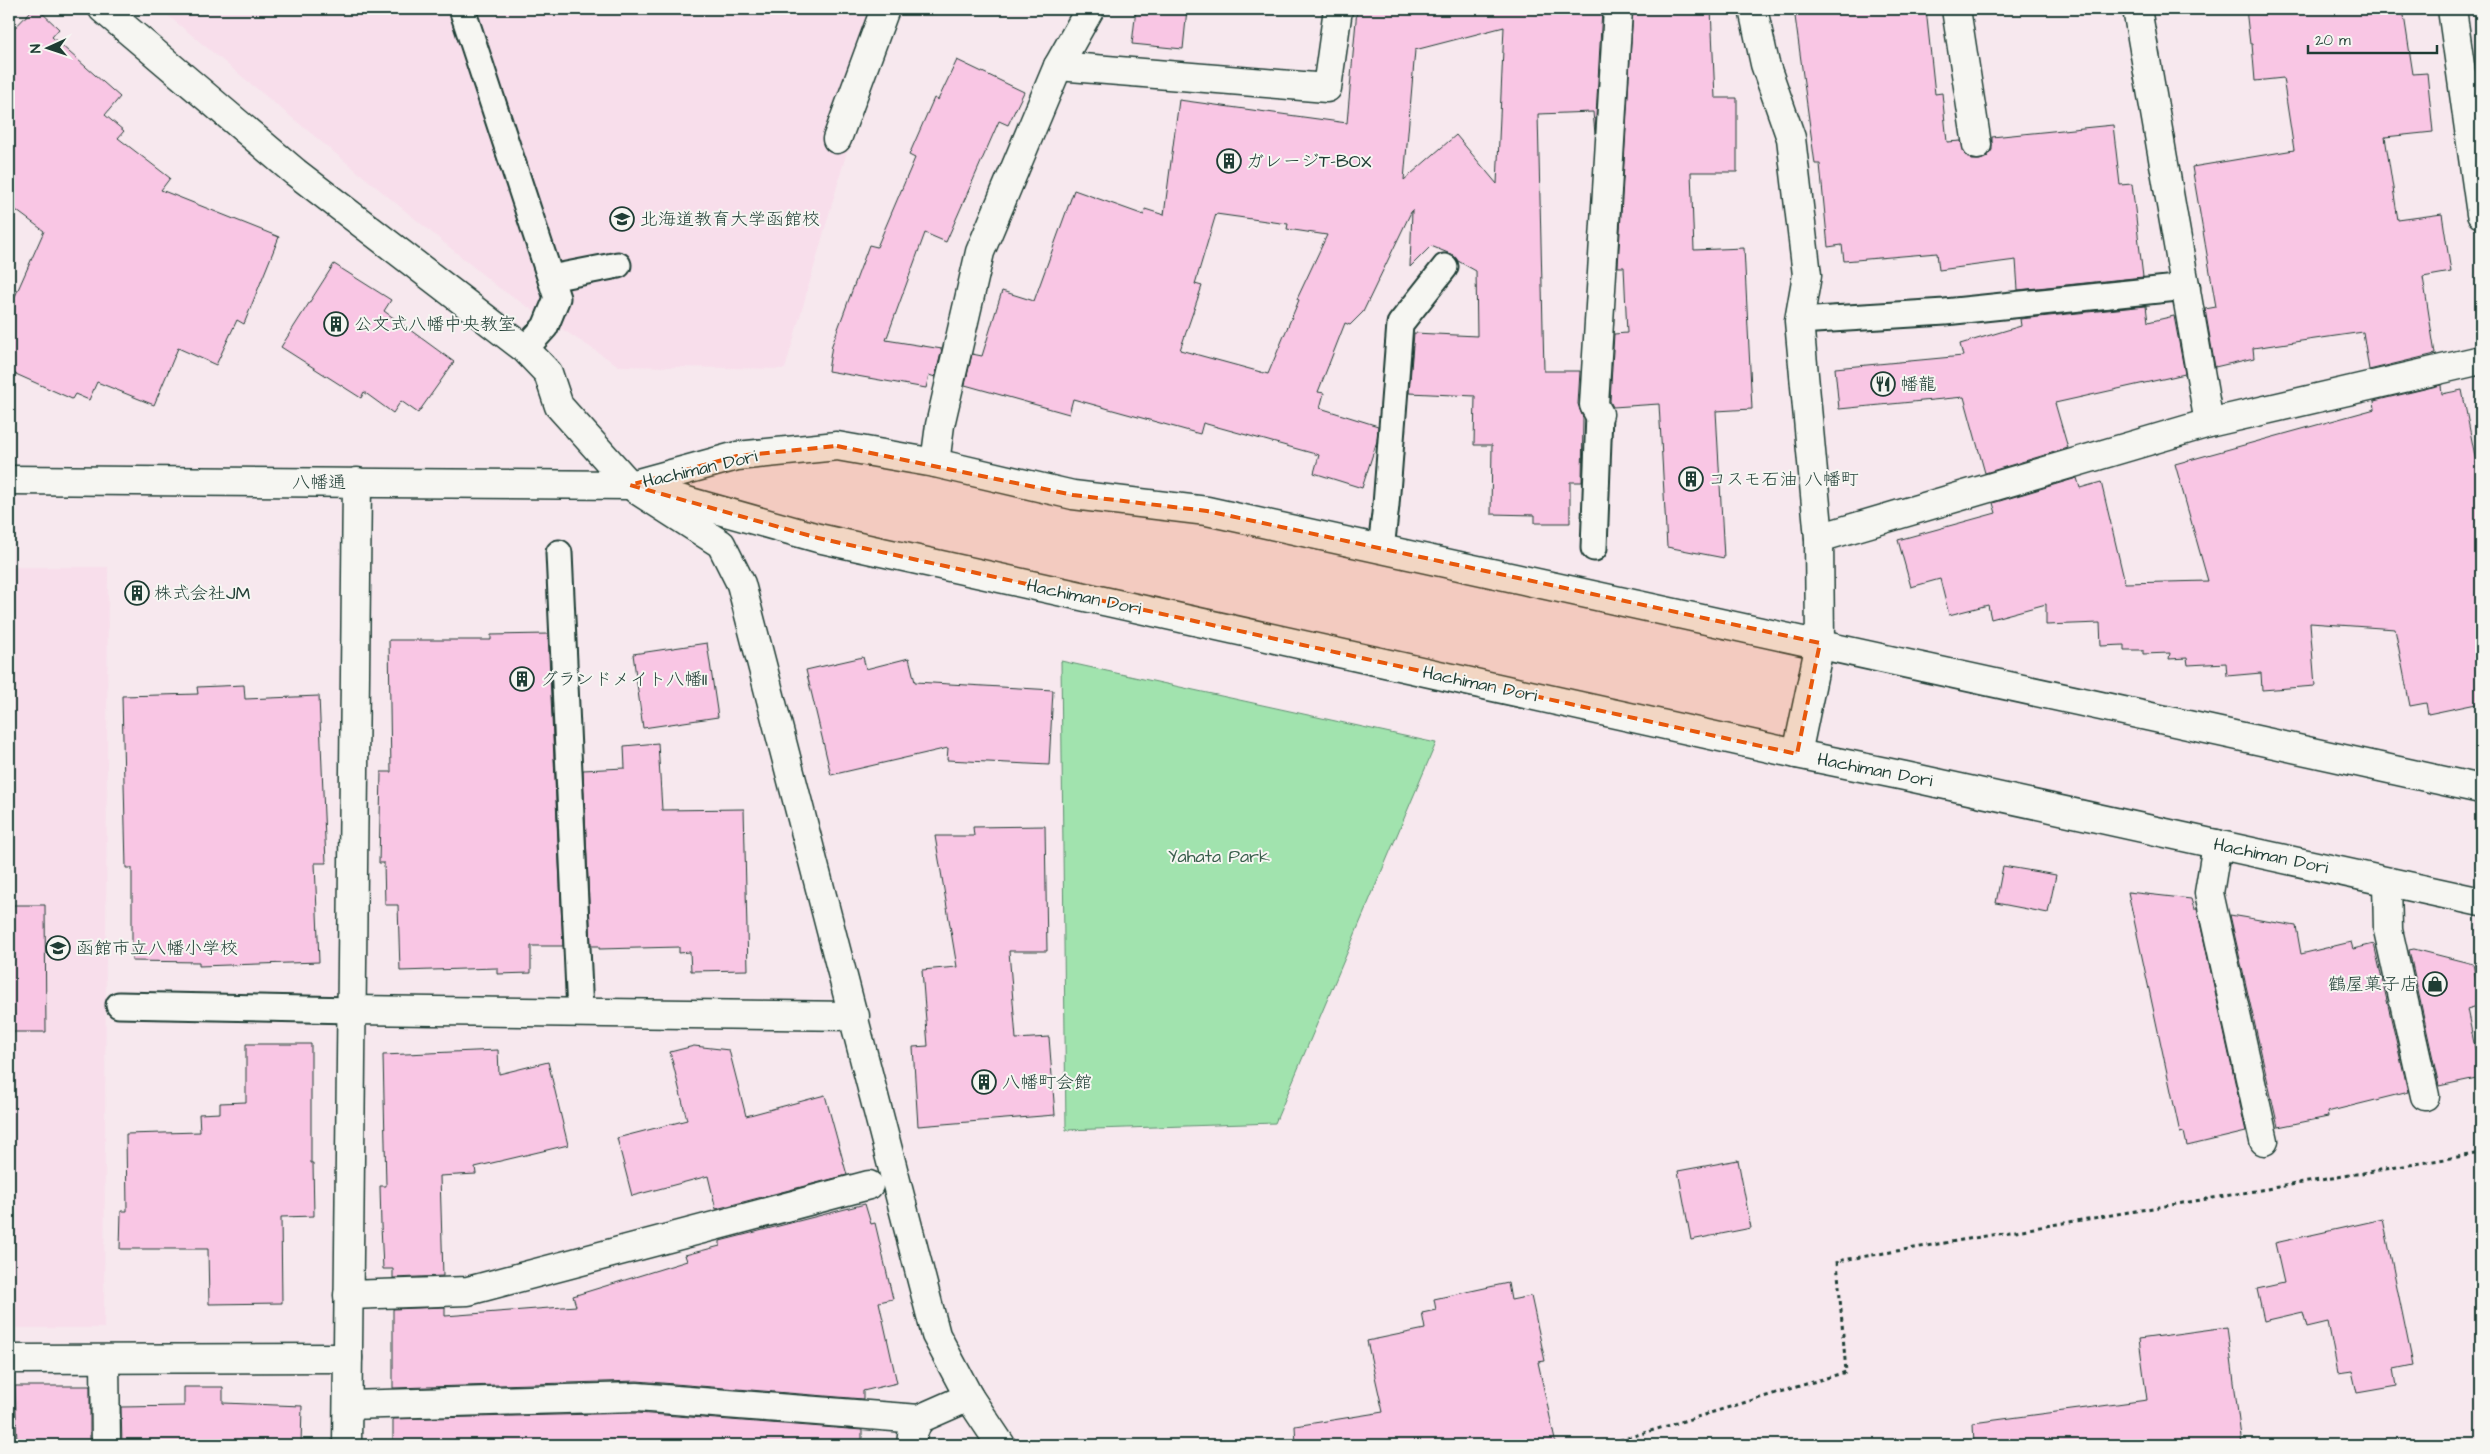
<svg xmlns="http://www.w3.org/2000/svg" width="2490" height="1454" viewBox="0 0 2490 1454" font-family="'Architects Daughter','Klee One',sans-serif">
  <rect width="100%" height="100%" fill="#f7e8ee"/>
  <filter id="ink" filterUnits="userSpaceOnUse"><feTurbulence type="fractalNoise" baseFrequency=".02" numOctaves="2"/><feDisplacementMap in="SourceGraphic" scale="10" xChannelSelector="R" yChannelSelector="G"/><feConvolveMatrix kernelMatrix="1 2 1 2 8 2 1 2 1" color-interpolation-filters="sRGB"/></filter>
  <g filter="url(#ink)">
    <g fill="#f8deeb">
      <path d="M 160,9 L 873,9 L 825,143 L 847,151 L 785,369 L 619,366 L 499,288 Z"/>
      <path d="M 9,567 L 108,567 L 104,1328 L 9,1328 Z"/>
    </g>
    <path fill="#a1e3ae" stroke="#609071" d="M 1061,661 L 1436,743 L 1275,1123 L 1066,1130 Z"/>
    <g fill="#f9c6e4" stroke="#1f3d34" fill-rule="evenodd">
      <path d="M 33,9 L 38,9 L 59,29 L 52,37 L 120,97 L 105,115 L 124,131 L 118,138 L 170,178 L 161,190 L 279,237 L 244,324 L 237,320 L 216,365 L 178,348 L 154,405 L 97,382 L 89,400 L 75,394 L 72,399 L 9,371 L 9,310 L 44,231 L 9,205 L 9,34 Z"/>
      <path d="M 1136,9 L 1187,9 L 1183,49 L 1132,44 Z"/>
      <path d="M 1357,9 L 1602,9 L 1595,134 L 1593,112 L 1538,114 L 1544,371 L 1580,371 L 1578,404 L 1583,418 L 1582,482 L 1570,482 L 1570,523 L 1535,523 L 1535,515 L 1491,514 L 1492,445 L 1474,445 L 1475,396 L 1409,393 L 1414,333 L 1477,336 L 1476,271 L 1458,261 L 1453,255 L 1431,246 L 1410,267 L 1412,210 L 1363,312 L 1350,325 L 1345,323 L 1318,392 L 1324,393 L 1320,408 L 1378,426 L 1377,441 L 1362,488 L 1314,473 L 1319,455 L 1203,423 L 1200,434 L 1073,399 L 1069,414 L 965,385 L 972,354 L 982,356 L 1002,291 L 1034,301 L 1074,190 L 1144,215 L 1145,209 L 1164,215 L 1179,100 L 1347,123 ZM 1504,27 L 1497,184 L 1456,135 L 1404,180 L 1415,50 ZM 1216,214 L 1288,224 L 1287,229 L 1327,235 L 1297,299 L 1299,300 L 1268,374 L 1180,350 L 1202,286 L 1195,284 Z"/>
      <path d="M 1633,9 L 1711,9 L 1715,98 L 1737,98 L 1737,172 L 1691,172 L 1694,250 L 1744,248 L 1752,409 L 1716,411 L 1724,558 L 1667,547 L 1659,404 L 1613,407 L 1610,401 L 1614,334 L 1627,333 L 1624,267 L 1618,267 Z"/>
      <path d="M 1794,9 L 1926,9 L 1935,94 L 1942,93 L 1947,142 L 1961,141 L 1965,154 L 1972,160 L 1980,160 L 1987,157 L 1992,150 L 1992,137 L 2113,125 L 2120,185 L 2132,184 L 2143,277 L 2018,290 L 2016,260 L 1939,270 L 1937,253 L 1844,261 L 1842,245 L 1828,247 L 1820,164 L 1815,164 Z"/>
      <path d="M 2246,9 L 2403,9 L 2413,74 L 2427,73 L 2433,132 L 2385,137 L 2398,220 L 2442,214 L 2451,272 L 2423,277 L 2435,354 L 2369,370 L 2363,332 L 2253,348 L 2254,358 L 2215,367 L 2205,309 L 2216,307 L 2192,167 L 2294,150 L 2283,78 L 2255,81 L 2252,44 L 2250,44 Z"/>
      <path d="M 957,60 L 1024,92 L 1008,125 L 999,121 L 946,242 L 925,233 L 886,340 L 942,349 L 935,377 L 929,375 L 926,388 L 828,371 L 832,345 L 869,245 L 877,247 L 915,158 L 909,155 L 934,98 L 938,100 Z"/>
      <path d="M 334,264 L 391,300 L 384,311 L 454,362 L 418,413 L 401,401 L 393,413 L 364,392 L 361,398 L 281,347 Z"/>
      <path d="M 2146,306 L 2148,322 L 2174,316 L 2185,374 L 2055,403 L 2068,448 L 1985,473 L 1964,397 L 1839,409 L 1835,368 L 1963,356 L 1960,344 L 2021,326 L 2020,319 Z"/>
      <path d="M 2441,385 L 2442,394 L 2462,390 L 2481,487 L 2481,703 L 2428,714 L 2426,703 L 2410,706 L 2395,629 L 2310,623 L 2315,686 L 2262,690 L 2261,673 L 2227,676 L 2226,663 L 2188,665 L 2187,658 L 2169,659 L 2170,653 L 2143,654 L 2143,650 L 2124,650 L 2124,645 L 2101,646 L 2100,623 L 2046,625 L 2046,604 L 1991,619 L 1988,605 L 1949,615 L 1940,579 L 1911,587 L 1898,540 L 1996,513 L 1993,503 L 2077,478 L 2080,488 L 2101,482 L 2125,583 L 2208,581 L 2175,464 L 2375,409 L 2374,401 Z"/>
      <path d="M 548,634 L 563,946 L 531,946 L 531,973 L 497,974 L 497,968 L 400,971 L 398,905 L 385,905 L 384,863 L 379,863 L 381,772 L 391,772 L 389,640 L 491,640 L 491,635 Z"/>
      <path d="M 707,643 L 718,717 L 643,728 L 633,654 Z"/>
      <path d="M 863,657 L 866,669 L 909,658 L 915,682 L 1053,690 L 1049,765 L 947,760 L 948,748 L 831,775 L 806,670 Z"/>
      <path d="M 244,685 L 245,699 L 319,696 L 326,863 L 315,863 L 319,962 L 199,966 L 199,962 L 132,961 L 132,868 L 126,868 L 122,696 L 198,694 L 197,687 Z"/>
      <path d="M 658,743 L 662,810 L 744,809 L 748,970 L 691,971 L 690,952 L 679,953 L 679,947 L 599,949 L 599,946 L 591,946 L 583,770 L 625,768 L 624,746 Z"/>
      <path d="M 1045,826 L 1047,951 L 1009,951 L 1016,1039 L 1049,1037 L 1055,1115 L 918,1126 L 913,1047 L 928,1046 L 922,970 L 957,967 L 935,836 L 974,836 L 973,827 Z"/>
      <path d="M 2003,866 L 2056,875 L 2048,913 L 1996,903 Z"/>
      <path d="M 2128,892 L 2191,899 L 2194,909 L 2197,909 L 2246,1132 L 2187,1146 L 2184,1132 L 2180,1133 Z"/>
      <path d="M 9,905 L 45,905 L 46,1032 L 9,1032 Z"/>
      <path d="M 2230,915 L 2296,926 L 2301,954 L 2351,942 L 2353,949 L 2374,944 L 2408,1092 L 2327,1112 L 2328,1117 L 2278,1127 Z"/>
      <path d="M 2414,949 L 2473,964 L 2481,1005 L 2467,1009 L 2481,1077 L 2439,1086 L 2409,950 Z"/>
      <path d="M 246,1044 L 311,1044 L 311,1163 L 313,1163 L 314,1216 L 281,1217 L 282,1303 L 209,1304 L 208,1249 L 120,1249 L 121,1211 L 127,1211 L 126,1134 L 200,1132 L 199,1114 L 220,1113 L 220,1103 L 246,1102 Z"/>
      <path d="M 694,1046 L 729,1050 L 746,1116 L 825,1095 L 847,1175 L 716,1209 L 708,1176 L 632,1196 L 617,1138 L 687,1120 L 670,1052 Z"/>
      <path d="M 498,1050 L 499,1074 L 548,1062 L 568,1145 L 475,1167 L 476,1174 L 440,1176 L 443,1276 L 393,1278 L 393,1269 L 383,1269 L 381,1225 L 380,1186 L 386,1186 L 383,1055 Z"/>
      <path d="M 1738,1160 L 1751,1228 L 1691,1240 L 1678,1171 Z"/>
      <path d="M 865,1204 L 871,1224 L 875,1223 L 893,1299 L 879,1302 L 897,1383 L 863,1391 L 863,1399 L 637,1381 L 393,1388 L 393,1309 L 445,1307 L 445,1316 L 576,1306 L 573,1296 L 687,1261 L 685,1255 L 720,1246 L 720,1241 Z"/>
      <path d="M 2383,1219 L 2413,1365 L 2394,1369 L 2397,1386 L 2357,1393 L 2352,1371 L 2338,1373 L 2328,1322 L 2307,1327 L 2303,1312 L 2264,1321 L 2257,1289 L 2284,1283 L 2275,1243 Z"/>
      <path d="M 1508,1283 L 1511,1300 L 1531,1296 L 1545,1361 L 1538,1362 L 1556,1445 L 1296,1445 L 1295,1426 L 1383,1412 L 1367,1341 L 1425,1329 L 1422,1313 L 1436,1310 L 1434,1299 Z"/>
      <path d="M 2227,1327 L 2242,1445 L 1974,1445 L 1973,1423 L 2147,1400 L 2139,1339 Z"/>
      <path d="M 15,1386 L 90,1386 L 90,1445 L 17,1445 Z"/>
      <path d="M 184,1387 L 223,1387 L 223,1403 L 302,1406 L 301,1445 L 122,1445 L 121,1407 L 184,1406 Z"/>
      <path d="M 637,1413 L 862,1430 L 862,1445 L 393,1445 L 393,1419 Z"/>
    </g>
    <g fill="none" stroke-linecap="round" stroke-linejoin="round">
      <g stroke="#1f3d34" stroke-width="29">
        <g id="service">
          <path d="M 462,9 L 557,298 L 545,327 L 525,349"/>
          <path d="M 551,278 L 618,265"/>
          <path d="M 1799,321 L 1945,312 L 2187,287"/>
          <path d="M 1594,548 L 1599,414"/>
          <path d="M 1381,549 L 1386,505 L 1400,324 L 1445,267"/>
          <path d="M 559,553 L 580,1013"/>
          <path d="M 119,1005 L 352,1010"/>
        </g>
      </g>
      <g stroke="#1f3d34" stroke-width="31">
        <g id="minor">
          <path d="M 1753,9 L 1765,64 L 1791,138 L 1807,275 L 1799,321 L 1819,538 L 1820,643 L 1797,754"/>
          <path d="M 1956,9 L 1977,145"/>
          <path d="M 2137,9 L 2209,423"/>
          <path d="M 1058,66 L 1327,88 L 1338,9"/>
          <path d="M 837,139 L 885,9"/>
          <path d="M 1599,414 L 1594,405 L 1618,9"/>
          <path d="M 935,463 L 940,425 L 980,252 L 1058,66 L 1090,9"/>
          <path d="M 637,490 L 721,544 L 741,584 L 936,1335 L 969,1397 L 1001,1445"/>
          <path d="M 1819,538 L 2209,423 L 2481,360"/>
          <path d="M 2217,844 L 2209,893 L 2264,1141"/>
          <path d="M 2387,882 L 2388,930 L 2425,1096"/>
          <path d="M 352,1010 L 855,1016"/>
          <path d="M 348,1295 L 468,1291 L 869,1185"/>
          <path d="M 9,1359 L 348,1358"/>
          <path d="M 105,1360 L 106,1445"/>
          <path d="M 348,1405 L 637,1397 L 919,1419"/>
          <path d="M 347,1445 L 357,482"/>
          <path d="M 911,1445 L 912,1436 L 919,1419 L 969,1397"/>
        </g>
      </g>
      <g stroke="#1f3d34" stroke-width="31">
        <g id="tertiary">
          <path d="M 103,9 L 295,172 L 525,349 L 548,373 L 559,406 L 630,485"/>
          <path d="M 2452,9 L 2481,214"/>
          <path d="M 9,480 L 630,485 L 818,538 L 1797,754 L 1905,776 L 2481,902"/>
          <path d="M 631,485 L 737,456 L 837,446 L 935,463 L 1073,495 L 1207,511 L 2481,789"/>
        </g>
      </g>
      <path stroke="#1f3d34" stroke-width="3" stroke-dasharray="4 4" stroke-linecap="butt" d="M 1604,1445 L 1846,1372 L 1837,1261 L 2481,1153"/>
      <use href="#service" stroke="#f6f6f2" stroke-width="25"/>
      <use href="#minor" stroke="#f6f6f2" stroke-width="28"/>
      <use href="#tertiary" stroke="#f6f6f2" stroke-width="28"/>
    </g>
  </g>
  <path fill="#e8590c" fill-opacity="0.2" stroke="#e8590c" stroke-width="4" stroke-dasharray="10 6" stroke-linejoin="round" d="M 837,446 L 1073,495 L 1207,511 L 1820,643 L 1797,754 L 818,538 L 630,485 L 737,456 Z"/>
  <defs>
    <g id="building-ring" transform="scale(1.25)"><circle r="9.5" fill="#f6f6f2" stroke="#1f3d34" stroke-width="1.5"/><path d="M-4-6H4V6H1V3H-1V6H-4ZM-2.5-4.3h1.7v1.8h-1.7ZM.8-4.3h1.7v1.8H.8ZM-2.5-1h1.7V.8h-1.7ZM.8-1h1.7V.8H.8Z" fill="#1f3d34"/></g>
    <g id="university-ring" transform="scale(1.25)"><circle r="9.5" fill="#f6f6f2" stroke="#1f3d34" stroke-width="1.5"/><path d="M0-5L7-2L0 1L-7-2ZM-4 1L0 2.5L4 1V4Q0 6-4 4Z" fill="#1f3d34"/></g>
    <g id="restaurant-ring" transform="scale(1.25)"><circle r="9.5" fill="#f6f6f2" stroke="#1f3d34" stroke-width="1.5"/><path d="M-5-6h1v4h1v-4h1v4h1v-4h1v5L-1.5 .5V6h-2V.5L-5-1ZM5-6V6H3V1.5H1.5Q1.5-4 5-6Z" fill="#1f3d34"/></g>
    <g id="school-ring" transform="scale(1.25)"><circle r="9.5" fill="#f6f6f2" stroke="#1f3d34" stroke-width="1.5"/><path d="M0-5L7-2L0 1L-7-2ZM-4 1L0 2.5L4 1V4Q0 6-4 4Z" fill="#1f3d34"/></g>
    <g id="shop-ring" transform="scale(1.25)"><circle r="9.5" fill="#f6f6f2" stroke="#1f3d34" stroke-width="1.5"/><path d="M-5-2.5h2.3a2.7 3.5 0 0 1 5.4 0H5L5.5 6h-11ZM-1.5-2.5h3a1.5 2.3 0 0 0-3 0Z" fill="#1f3d34"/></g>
  </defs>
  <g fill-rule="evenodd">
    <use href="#building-ring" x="1229" y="161"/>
    <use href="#university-ring" x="622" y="219"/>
    <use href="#building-ring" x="336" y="324"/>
    <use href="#restaurant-ring" x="1883" y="384"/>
    <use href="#building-ring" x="1691" y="479"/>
    <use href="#building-ring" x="137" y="593"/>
    <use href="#building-ring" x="522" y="679"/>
    <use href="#school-ring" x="58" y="948"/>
    <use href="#shop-ring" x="2435" y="984"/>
    <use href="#building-ring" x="984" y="1082"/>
  </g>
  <g text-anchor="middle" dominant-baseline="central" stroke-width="4" stroke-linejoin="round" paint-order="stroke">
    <g font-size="18" fill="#1f3d34" stroke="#f6f6f2" text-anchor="start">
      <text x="1246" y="161">ガレージT-BOX</text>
      <text x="640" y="219">北海道教育大学函館校</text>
      <text x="354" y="324">公文式八幡中央教室</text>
      <text x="1900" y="384">幡龍</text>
      <text x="1708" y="479">コスモ石油 八幡町</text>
      <text x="154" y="593">株式会社JM</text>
      <text x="540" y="679">グランドメイト八幡II</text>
      <text x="76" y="948">函館市立八幡小学校</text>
      <text x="2418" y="984" text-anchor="end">鶴屋菓子店</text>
      <text x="1002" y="1082">八幡町会館</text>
    </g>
    <g font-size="18" fill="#1f3d34" stroke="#f6f6f2">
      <text transform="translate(700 469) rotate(-13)">Hachiman Dori</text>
      <text x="319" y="482">八幡通</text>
      <text transform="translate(1084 597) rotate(12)">Hachiman Dori</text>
      <text transform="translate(1480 684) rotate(12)">Hachiman Dori</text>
      <text transform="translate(1875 770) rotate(11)">Hachiman Dori</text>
      <text transform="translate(2271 856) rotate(12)">Hachiman Dori</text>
    </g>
    <g font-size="18" fill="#395e4c" stroke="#f6f6f2">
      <text x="1219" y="856">Yahata Park</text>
    </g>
  </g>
  <rect width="2490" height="1454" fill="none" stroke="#f6f6f2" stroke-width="30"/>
  <rect x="15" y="15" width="2460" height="1424" fill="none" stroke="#1f3d34" stroke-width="2" filter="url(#ink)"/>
  <g transform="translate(48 48) rotate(267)" stroke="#f6f6f2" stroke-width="4" paint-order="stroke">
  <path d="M0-4L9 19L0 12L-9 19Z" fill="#1f3d34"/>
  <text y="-8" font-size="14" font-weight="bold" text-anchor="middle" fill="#1f3d34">N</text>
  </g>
  <path d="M2308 45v8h129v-8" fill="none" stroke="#1f3d34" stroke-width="2.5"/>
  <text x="2315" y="45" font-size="15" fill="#1f3d34" stroke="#f6f6f2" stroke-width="4" paint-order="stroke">20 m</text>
</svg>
